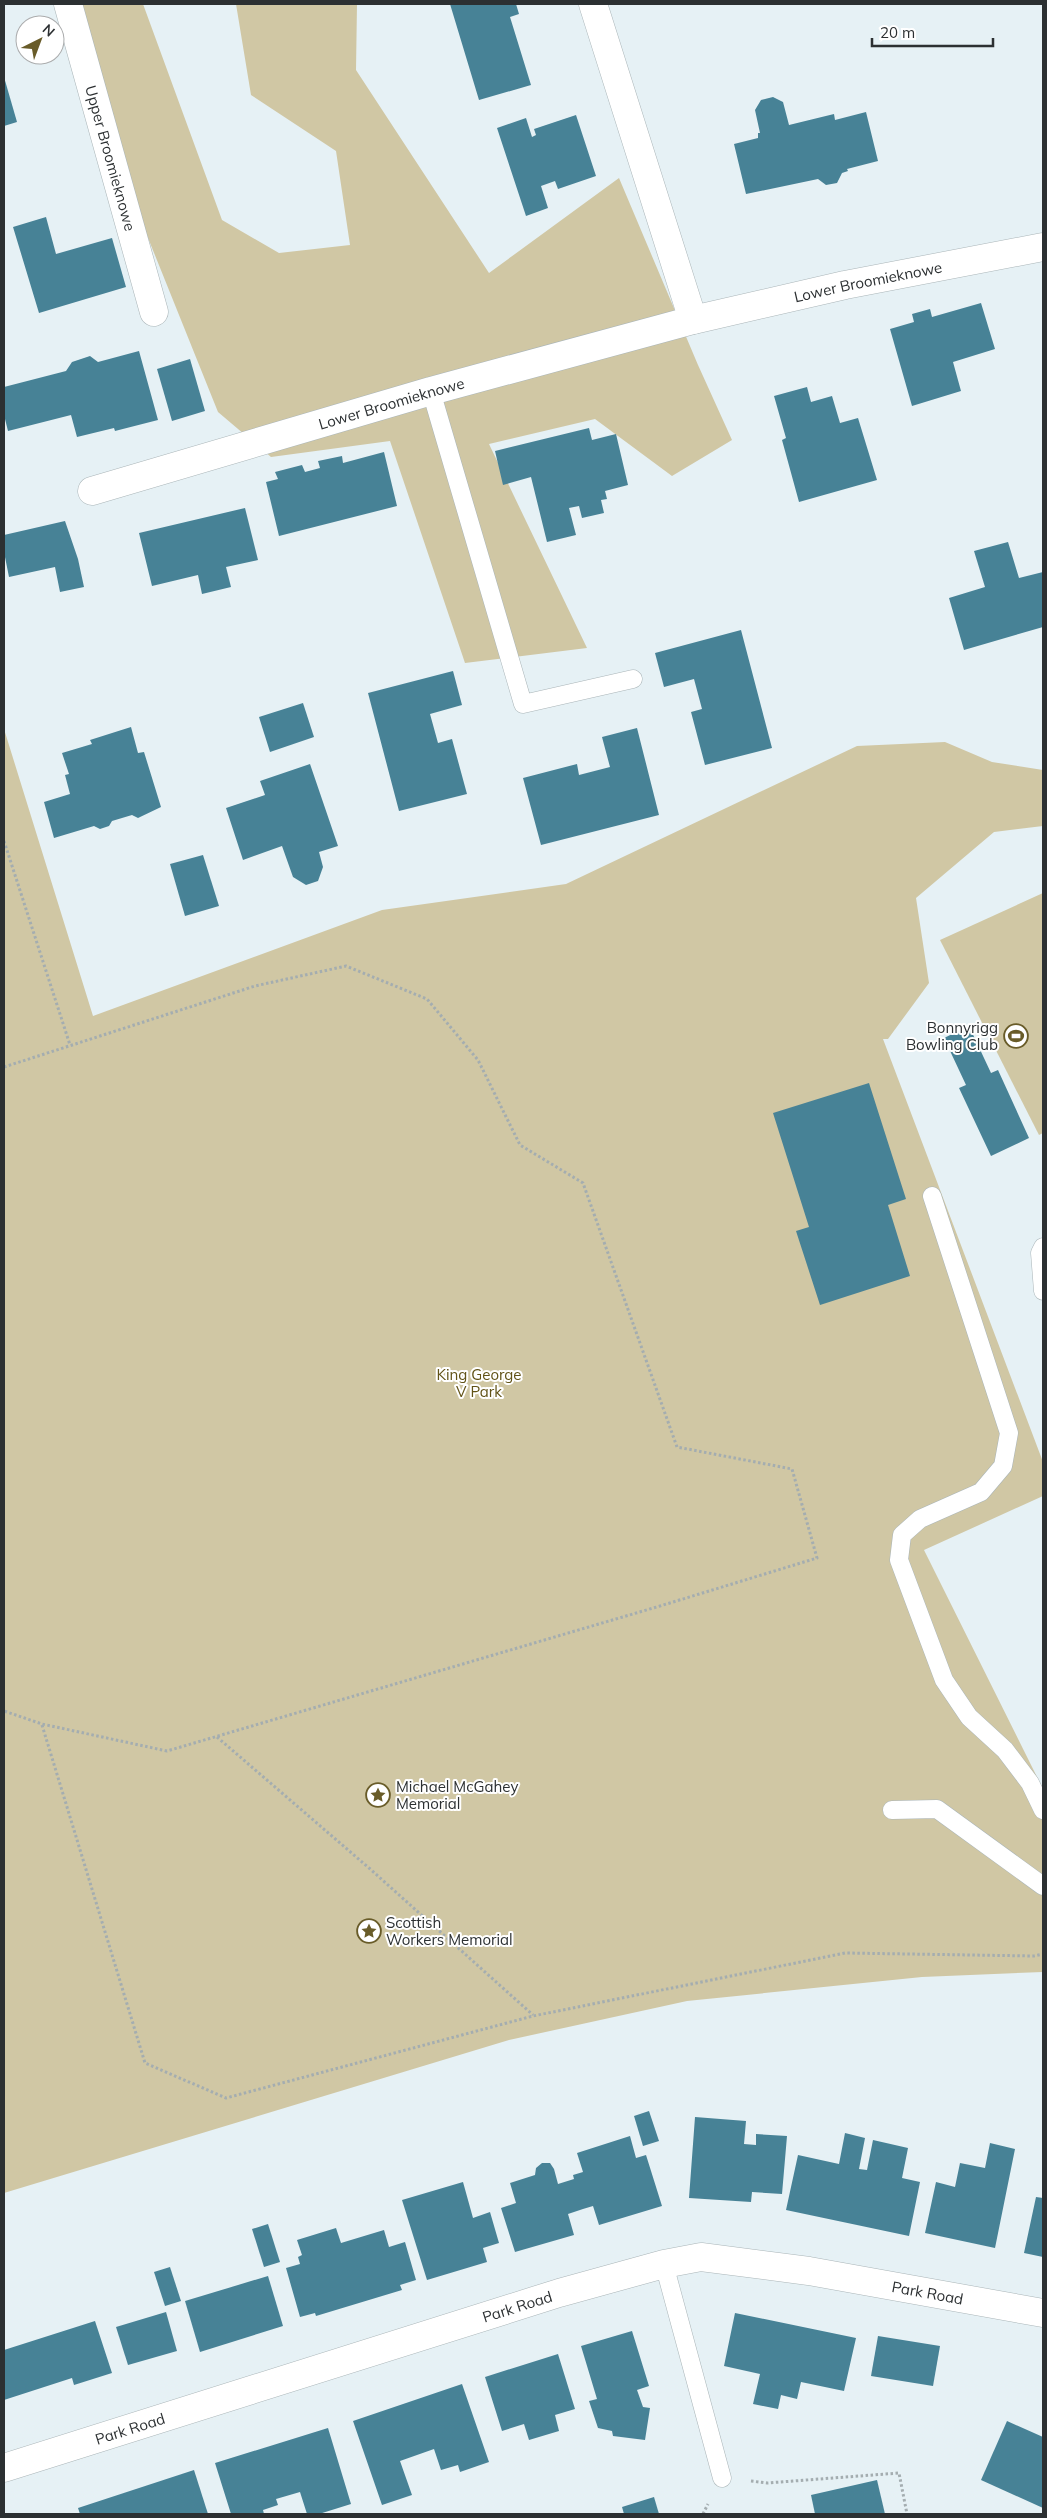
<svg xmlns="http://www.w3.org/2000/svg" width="1047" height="2518" viewBox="0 0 1047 2518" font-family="Mulish,sans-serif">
  <rect width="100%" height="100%" fill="#e6f1f5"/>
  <g fill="#d0c7a4">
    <path d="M 54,4 L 143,4 L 222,220 L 279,253 L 350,245 L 336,151 L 251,95 L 236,4 L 357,4 L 356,70 L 489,273 L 619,178 L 698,365 L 732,440 L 672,476 L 595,419 L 489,444 L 587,648 L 465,663 L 390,441 L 271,457 L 218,412 Z"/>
    <path d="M 4,729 L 93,1016 L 382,910 L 566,884 L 857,746 L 945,742 L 992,762 L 1043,770 L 1043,826 L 994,832 L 916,898 L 929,983 L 888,1039 L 883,1039 L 1043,1462 L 1043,1496 L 924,1550 L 1043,1789 L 1043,1972 L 922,1977 L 687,2001 L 509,2040 L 4,2193 Z"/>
    <path d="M 1043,893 L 1043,1133 L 1039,1135 L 940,940 Z"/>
  </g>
  <g fill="#478296">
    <path d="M 450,4 L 516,4 L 519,14 L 510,17 L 531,85 L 479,100 Z"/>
    <path d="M 4,77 L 17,122 L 4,126 Z"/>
    <path d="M 773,97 L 783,102 L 789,125 L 834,114 L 835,120 L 866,112 L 878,161 L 847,169 L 848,171 L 842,173 L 837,183 L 826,185 L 818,179 L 746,194 L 734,144 L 758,138 L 758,133 L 760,133 L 755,110 L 761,100 Z"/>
    <path d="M 576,115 L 596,176 L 558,189 L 555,181 L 541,186 L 548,208 L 526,216 L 497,128 L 526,118 L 532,137 L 536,135 L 534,129 Z"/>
    <path d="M 46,217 L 56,254 L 112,238 L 126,287 L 39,313 L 13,227 Z"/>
    <path d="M 981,303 L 995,349 L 953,362 L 961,391 L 912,406 L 890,329 L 914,322 L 912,314 L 930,309 L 932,317 Z"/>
    <path d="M 139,351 L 158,420 L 115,431 L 114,428 L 77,437 L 71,415 L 8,431 L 4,415 L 4,387 L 66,371 L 72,362 L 90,356 L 98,362 Z"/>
    <path d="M 190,359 L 205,411 L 172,421 L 157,369 Z"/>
    <path d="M 807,387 L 811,402 L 832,396 L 840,423 L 858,418 L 877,480 L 799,502 L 782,440 L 786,438 L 774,396 Z"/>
    <path d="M 589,428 L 592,440 L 616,434 L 628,485 L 605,491 L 607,499 L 601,500 L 604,513 L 582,518 L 579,506 L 569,508 L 576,535 L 547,542 L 531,477 L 503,485 L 495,451 Z"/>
    <path d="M 384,452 L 397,506 L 279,536 L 266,482 L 278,479 L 275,472 L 302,465 L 305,472 L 320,468 L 318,461 L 342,456 L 343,463 Z"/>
    <path d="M 245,508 L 258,560 L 226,567 L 231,587 L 202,594 L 198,575 L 152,586 L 139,533 Z"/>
    <path d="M 65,521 L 78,559 L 84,587 L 60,592 L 55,567 L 9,577 L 4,552 L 4,535 Z"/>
    <path d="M 1008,542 L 1019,578 L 1043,572 L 1043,627 L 964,650 L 949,598 L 985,587 L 974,551 Z"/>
    <path d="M 741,630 L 772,748 L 705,765 L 691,712 L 702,709 L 694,679 L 664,687 L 655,653 Z"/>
    <path d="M 453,671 L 462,705 L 430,714 L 438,743 L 452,739 L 467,794 L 399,811 L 368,693 Z"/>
    <path d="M 303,703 L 314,737 L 270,752 L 259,717 Z"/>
    <path d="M 131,727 L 138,753 L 144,752 L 161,807 L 138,818 L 132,815 L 112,821 L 109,826 L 100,829 L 94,826 L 54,838 L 44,802 L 70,794 L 65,775 L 69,774 L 62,753 L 92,744 L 90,740 Z"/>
    <path d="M 637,728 L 659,815 L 541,845 L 523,778 L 577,764 L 579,775 L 610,767 L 602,737 Z"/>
    <path d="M 310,764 L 338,846 L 319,852 L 323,867 L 318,881 L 306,885 L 293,877 L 282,846 L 243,860 L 226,808 L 265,795 L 260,781 Z"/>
    <path d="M 203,855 L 219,906 L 185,916 L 170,864 Z"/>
    <path d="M 969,1026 L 991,1073 L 998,1070 L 1029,1138 L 991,1156 L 959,1088 L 966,1085 L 944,1038 Z"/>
    <path d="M 869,1083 L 906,1199 L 888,1205 L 910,1276 L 820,1305 L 796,1231 L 809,1227 L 773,1113 Z"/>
    <path d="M 649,2111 L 659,2141 L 643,2146 L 634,2116 Z"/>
    <path d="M 695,2117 L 746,2121 L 744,2144 L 756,2145 L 756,2134 L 787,2136 L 782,2194 L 752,2192 L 751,2202 L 689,2198 Z"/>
    <path d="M 845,2133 L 865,2138 L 859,2169 L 867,2170 L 873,2140 L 908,2148 L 902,2178 L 920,2182 L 909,2236 L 786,2210 L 798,2155 L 839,2164 Z"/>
    <path d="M 630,2136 L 636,2158 L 646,2155 L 662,2206 L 599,2225 L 593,2206 L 583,2209 L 568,2214 L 574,2235 L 515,2252 L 501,2208 L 516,2203 L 510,2183 L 535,2175 L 536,2168 L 542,2163 L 550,2163 L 554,2169 L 558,2184 L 574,2179 L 573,2175 L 583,2172 L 577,2153 Z"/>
    <path d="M 990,2143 L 1015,2149 L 995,2248 L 925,2233 L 936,2182 L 955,2187 L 960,2163 L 985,2168 Z"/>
    <path d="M 463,2182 L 473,2218 L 490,2212 L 499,2243 L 483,2248 L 487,2262 L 427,2280 L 402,2200 Z"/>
    <path d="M 1036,2197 L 1043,2198 L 1043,2257 L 1024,2253 Z"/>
    <path d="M 268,2224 L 280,2262 L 264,2267 L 252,2229 Z"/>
    <path d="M 336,2228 L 341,2243 L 384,2230 L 389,2247 L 405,2242 L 416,2280 L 400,2285 L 402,2290 L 316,2316 L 315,2313 L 300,2317 L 286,2268 L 300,2264 L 298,2257 L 302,2255 L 297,2240 Z"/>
    <path d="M 170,2267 L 181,2301 L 165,2306 L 154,2272 Z"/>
    <path d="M 268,2276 L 283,2326 L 200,2352 L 185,2301 Z"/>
    <path d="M 166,2312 L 177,2351 L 128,2365 L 116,2327 Z"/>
    <path d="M 735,2313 L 856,2338 L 844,2391 L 801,2382 L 797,2399 L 781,2395 L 778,2409 L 753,2404 L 760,2374 L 724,2366 Z"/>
    <path d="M 95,2321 L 112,2373 L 74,2385 L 72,2378 L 4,2400 L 4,2350 Z"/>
    <path d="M 632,2331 L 649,2386 L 637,2390 L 643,2407 L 650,2408 L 645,2440 L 613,2436 L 612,2431 L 598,2428 L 589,2401 L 597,2399 L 581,2346 Z"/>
    <path d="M 878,2336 L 940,2346 L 933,2386 L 871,2376 Z"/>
    <path d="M 558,2354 L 575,2409 L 555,2415 L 559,2431 L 529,2440 L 524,2424 L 502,2431 L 485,2377 Z"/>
    <path d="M 462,2384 L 489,2462 L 460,2472 L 458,2465 L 441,2470 L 434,2449 L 400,2461 L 412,2495 L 382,2505 L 353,2421 Z"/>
    <path d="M 1007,2421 L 1043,2437 L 1043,2508 L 981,2480 Z"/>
    <path d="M 328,2428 L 351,2504 L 319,2514 L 307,2514 L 300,2492 L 276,2499 L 278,2505 L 263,2510 L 264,2514 L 231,2514 L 215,2463 Z"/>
    <path d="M 194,2470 L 208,2514 L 80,2514 L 78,2508 Z"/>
    <path d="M 877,2480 L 885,2514 L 815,2514 L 811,2495 Z"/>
    <path d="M 654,2497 L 659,2514 L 624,2514 L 622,2507 Z"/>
  </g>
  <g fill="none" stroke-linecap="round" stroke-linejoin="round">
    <g stroke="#aab5b8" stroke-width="19">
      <g id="lane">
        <path d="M 431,391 L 523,704 L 633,679"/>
        <path d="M 932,1196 L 1009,1433 L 1003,1466 L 981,1492 L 920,1519 L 902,1535 L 899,1560 L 944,1680 L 969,1717 L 1005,1750 L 1030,1783 L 1043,1810"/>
        <path d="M 1043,1247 L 1040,1253 L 1043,1291"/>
        <path d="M 892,1810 L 937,1809 L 1043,1886"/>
        <path d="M 664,2264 L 722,2478"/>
      </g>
    </g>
    <g stroke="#aab5b8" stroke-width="29">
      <g id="street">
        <path id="s1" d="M 68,4 L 154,312"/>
        <path d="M 593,4 L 693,320"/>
        <path id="s2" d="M 92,491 L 431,391 L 693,320 L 845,285 L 1043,247"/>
        <path id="s3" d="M 4,2468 L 559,2293 L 664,2264 L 701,2257 L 809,2271 L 1043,2313"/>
      </g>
    </g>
    <g stroke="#a4adb0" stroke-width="3" stroke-dasharray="2.5 2.5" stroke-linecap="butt">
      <path d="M 4,841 L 70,1045"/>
      <path d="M 4,1067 L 255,986 L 346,966 L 427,999 L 478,1060 L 520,1145 L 583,1183 L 677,1447 L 792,1469 L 817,1558 L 660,1606 L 167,1751 L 42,1724 L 4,1711"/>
      <path d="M 42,1725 L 145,2063 L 226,2098 L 533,2016 L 845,1953 L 1034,1956 L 1043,1954"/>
      <path d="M 217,1737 L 369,1868 L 533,2015"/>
      <path d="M 751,2481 L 767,2483 L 899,2473 L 907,2514"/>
      <path d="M 703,2514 L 708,2504"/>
    </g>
    <use href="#lane" stroke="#fff" stroke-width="18"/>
    <use href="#street" stroke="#fff" stroke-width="28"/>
  </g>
  <defs>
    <g id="stadium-ring" transform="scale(1.25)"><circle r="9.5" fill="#fff" stroke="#695c29" stroke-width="1.5"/><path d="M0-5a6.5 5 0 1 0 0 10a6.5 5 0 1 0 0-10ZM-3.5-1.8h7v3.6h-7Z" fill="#695c29"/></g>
    <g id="sight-ring" transform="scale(1.25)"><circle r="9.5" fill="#fff" stroke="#695c29" stroke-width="1.5"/><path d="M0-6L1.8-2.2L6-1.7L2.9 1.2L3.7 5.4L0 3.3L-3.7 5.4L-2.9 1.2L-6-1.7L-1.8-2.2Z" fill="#695c29"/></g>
  </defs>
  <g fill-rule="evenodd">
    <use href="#stadium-ring" x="1016" y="1036"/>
    <use href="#sight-ring" x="378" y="1795"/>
    <use href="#sight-ring" x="369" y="1931"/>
  </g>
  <g text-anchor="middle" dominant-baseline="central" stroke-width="4" stroke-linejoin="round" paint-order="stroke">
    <g font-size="15" fill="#2c3032" stroke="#fff">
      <text stroke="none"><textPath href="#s1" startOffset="160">Upper Broomieknowe</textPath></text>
      <text stroke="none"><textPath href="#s2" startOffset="804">Lower Broomieknowe</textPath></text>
      <text stroke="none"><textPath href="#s2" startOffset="312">Lower Broomieknowe</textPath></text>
      <text stroke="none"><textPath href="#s3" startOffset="958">Park Road</textPath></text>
      <text stroke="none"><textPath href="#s3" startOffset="538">Park Road</textPath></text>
      <text stroke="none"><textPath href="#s3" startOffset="132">Park Road</textPath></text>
    </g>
    <g font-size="15" fill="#2c3032" stroke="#fff" text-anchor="start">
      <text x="998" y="1027" text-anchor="end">Bonnyrigg<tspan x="998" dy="17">Bowling Club</tspan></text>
      <text x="396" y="1786">Michael McGahey<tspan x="396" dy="17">Memorial</tspan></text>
      <text x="386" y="1922">Scottish<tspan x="386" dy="17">Workers Memorial</tspan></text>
    </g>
    <g font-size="15" fill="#615216" stroke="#fff">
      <text x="479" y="1374">King George<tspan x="479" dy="17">V Park</tspan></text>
    </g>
  </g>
  <rect width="1047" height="2518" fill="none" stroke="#2c3032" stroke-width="10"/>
  <g transform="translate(40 40) rotate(42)"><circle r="24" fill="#ffffff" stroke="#abacad"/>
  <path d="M0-4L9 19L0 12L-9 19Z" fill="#695c29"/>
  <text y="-8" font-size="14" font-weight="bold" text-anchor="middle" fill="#2c3032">N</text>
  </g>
  <path d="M872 38v8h121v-8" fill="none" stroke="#2c3032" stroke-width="2.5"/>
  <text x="880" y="38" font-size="15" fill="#2c3032" stroke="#ffffff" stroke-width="4" paint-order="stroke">20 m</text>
</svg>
